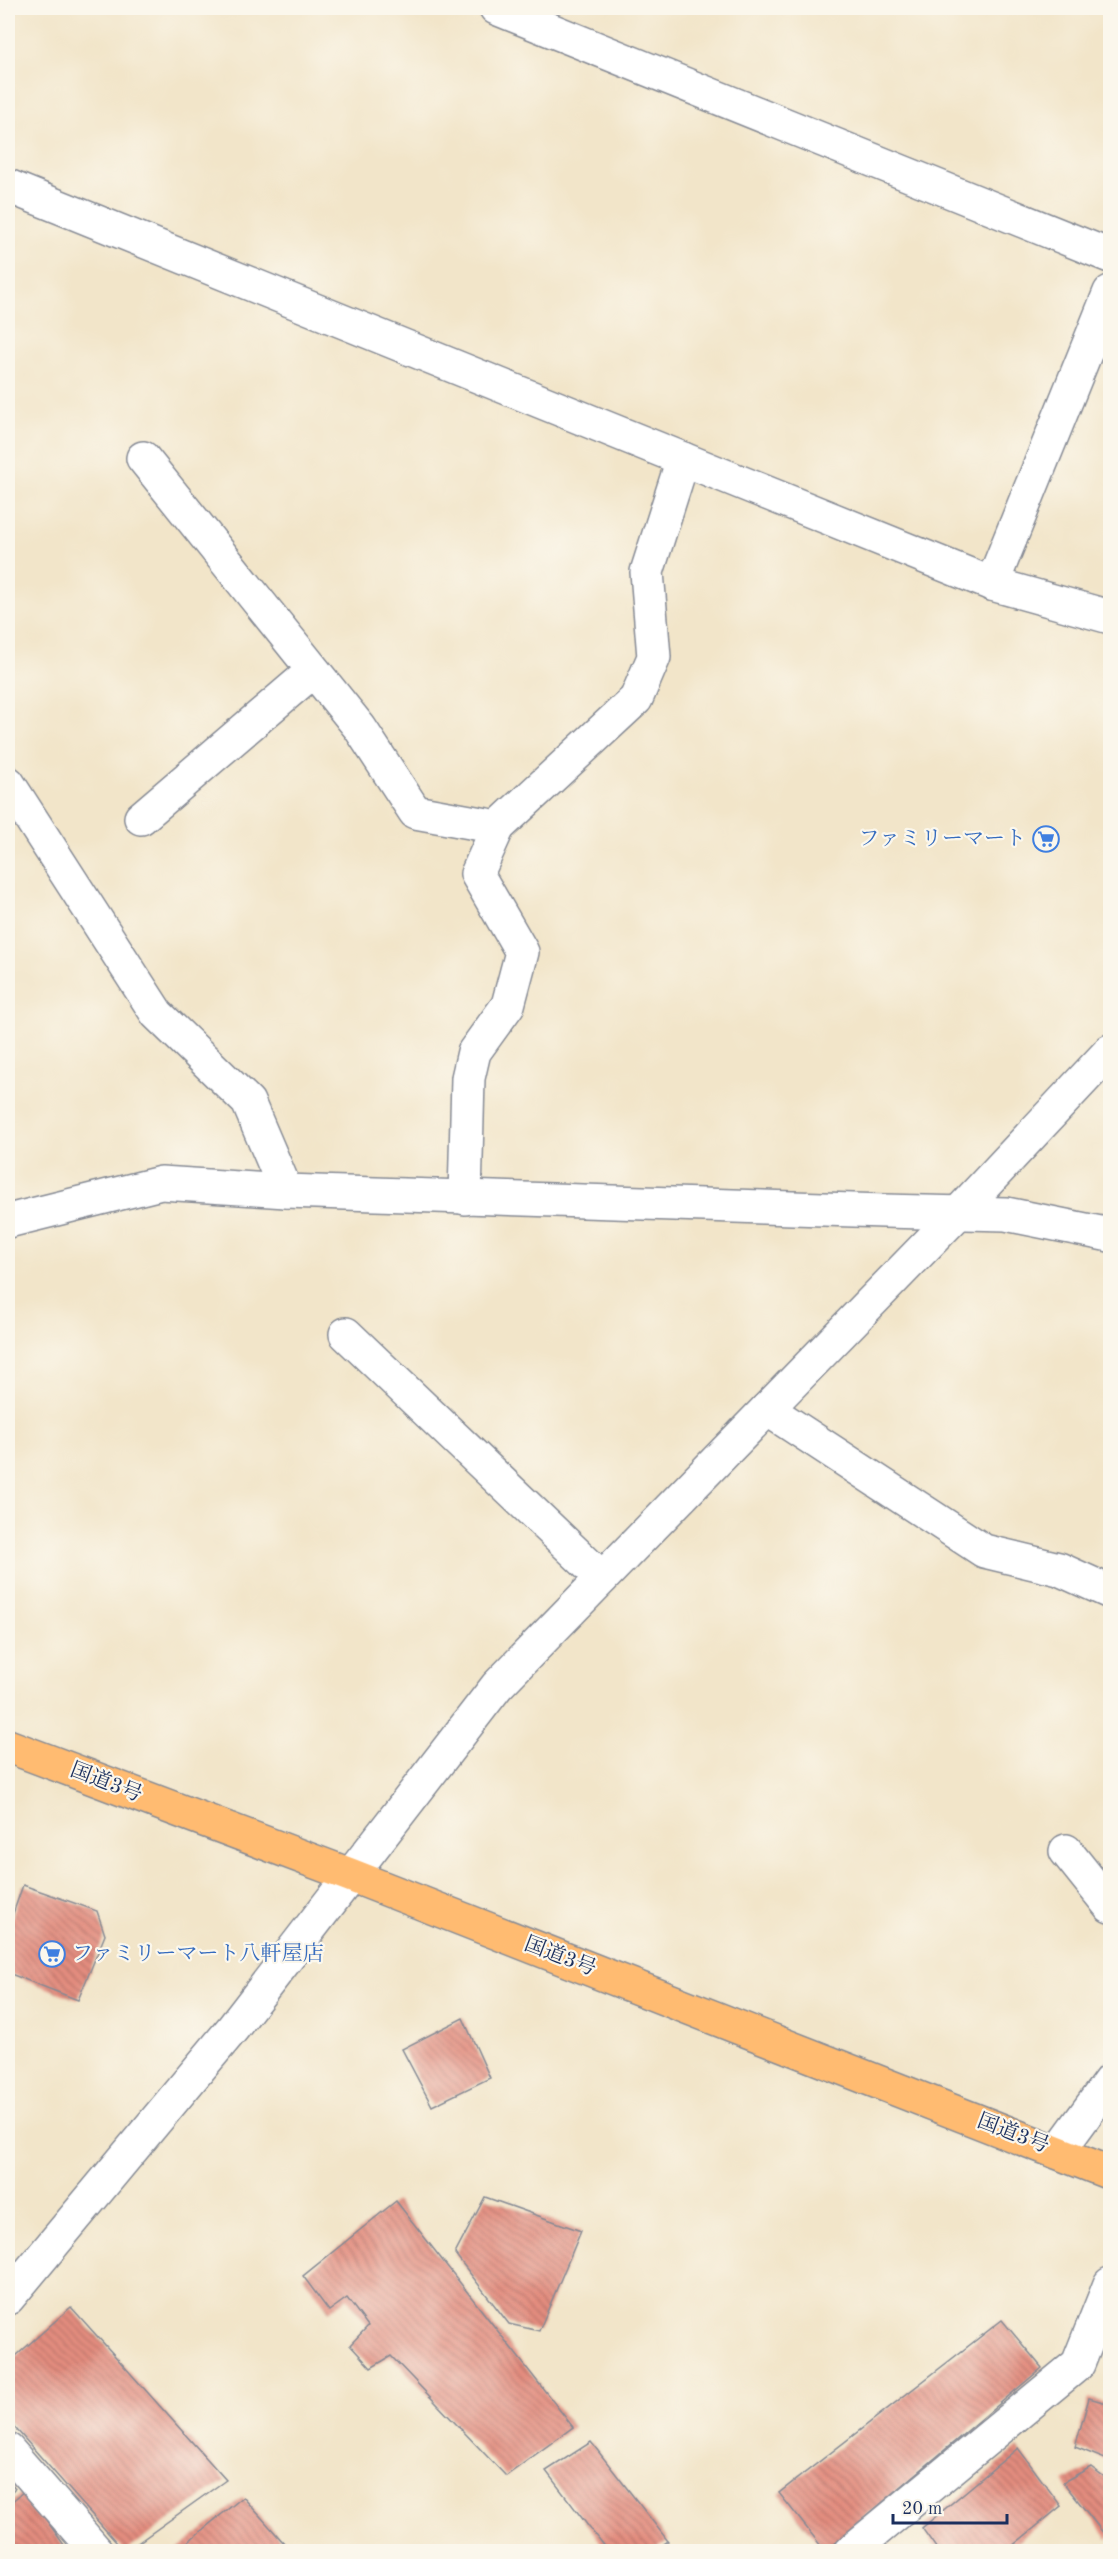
<svg xmlns="http://www.w3.org/2000/svg" width="1118" height="2559" viewBox="0 0 1118 2559" font-family="'Old Standard TT','Noto Serif JP',serif">
  <defs>
    <pattern id="building-back-hatch" width="6" height="6" patternUnits="userSpaceOnUse" patternTransform="scale(1.5)"><rect width="6" height="6" fill="#e38c7e"/><path d="M-1 5l2 2M0 0l6 6M5-1l2 2" fill="none" stroke="#b7736a"/></pattern>
  </defs>
  <rect width="100%" height="100%" fill="#fbf7ec"/>
  <filter id="ink" filterUnits="userSpaceOnUse"><feTurbulence type="fractalNoise" baseFrequency=".0167" numOctaves="2"/><feDisplacementMap in="SourceGraphic" scale="12" xChannelSelector="R" yChannelSelector="G"/><feConvolveMatrix kernelMatrix="1 2 1 2 8 2 1 2 1" color-interpolation-filters="sRGB"/></filter>
  <filter id="wash" filterUnits="userSpaceOnUse"><feTurbulence type="fractalNoise" baseFrequency=".008" numOctaves="4" result="noise"/><feDisplacementMap in="SourceGraphic" scale="24" xChannelSelector="R" yChannelSelector="G"/><feGaussianBlur stdDeviation="1.35" result="paint"/><feColorMatrix in="noise" values="0 0 0 0 0 0 0 0 0 0 0 0 0 0 0 0 0 1.4 0 .05"/><feComposite in="paint" operator="in"/></filter>
  <g filter="url(#wash)">
    <rect width="100%" height="100%" fill="#f2e5c9"/>
    <g id="blocks">
      <g fill="url(#building-back-hatch)">
        <path d="M 23,1885 L 97,1911 L 105,1935 L 78,2000 L 8,1973 L 8,1928 Z"/>
        <path d="M 463,2018 L 490,2078 L 432,2106 L 402,2049 Z"/>
        <path d="M 485,2197 L 581,2231 L 539,2331 L 509,2324 L 455,2254 Z"/>
        <path d="M 396,2201 L 573,2427 L 506,2476 L 391,2356 L 371,2368 L 350,2345 L 368,2326 L 347,2298 L 329,2311 L 303,2276 Z"/>
        <path d="M 71,2307 L 226,2480 L 125,2552 L 8,2420 L 8,2363 Z"/>
        <path d="M 1002,2320 L 1042,2368 L 825,2551 L 779,2493 Z"/>
        <path d="M 1089,2398 L 1110,2404 L 1110,2461 L 1075,2447 Z"/>
        <path d="M 591,2442 L 668,2541 L 652,2552 L 608,2552 L 546,2471 Z"/>
        <path d="M 1018,2448 L 1061,2506 L 1005,2552 L 939,2552 L 922,2528 Z"/>
        <path d="M 1091,2467 L 1110,2481 L 1110,2536 L 1108,2539 L 1063,2482 Z"/>
        <path d="M 8,2480 L 15,2488 L 8,2495 Z"/>
        <path d="M 25,2490 L 69,2552 L 8,2552 L 8,2505 Z"/>
        <path d="M 243,2497 L 284,2543 L 275,2552 L 175,2552 Z"/>
      </g>
    </g>
  </g>
  <g filter="url(#ink)">
    <use href="#blocks" fill-opacity="0" stroke="#868a94" stroke-width="1.5"/>
    <g fill="none" stroke-linecap="round" stroke-linejoin="round">
      <g stroke="#868a94" stroke-width="36">
        <g id="minor">
          <path d="M 496,8 L 1110,256"/>
          <path d="M 8,186 L 992,584 L 1110,617"/>
          <path d="M 143,458 L 360,728 L 415,812 L 498,827 L 636,699 L 654,657 L 647,572 L 683,459"/>
          <path d="M 992,584 L 1110,292"/>
          <path d="M 8,783 L 157,1014 L 248,1102 L 286,1191"/>
          <path d="M 141,818 L 313,671"/>
          <path d="M 465,1198 L 468,1078 L 474,1052 L 508,1005 L 522,952 L 477,874 L 498,827"/>
          <path d="M 8,1221 L 161,1183 L 286,1191 L 884,1211 L 1006,1214 L 1110,1235"/>
          <path d="M 346,1334 L 602,1578"/>
          <path d="M 767,1409 L 984,1551 L 1059,1569 L 1110,1592"/>
          <path d="M 1066,1851 L 1110,1906"/>
          <path d="M 1058,2152 L 1110,2081"/>
          <path d="M 8,2298 L 233,2028 L 497,1686 L 960,1211 L 1110,1051"/>
          <path d="M 8,2450 L 97,2552"/>
          <path d="M 850,2552 L 1078,2364 L 1110,2284"/>
        </g>
      </g>
      <g stroke="#868a94" stroke-width="36">
        <path id="highway" d="M 8,1746 L 350,1875 L 1110,2173"/>
      </g>
      <use href="#minor" stroke="#fff" stroke-width="33"/>
      <use href="#highway" stroke="#ffbb71" stroke-width="33"/>
    </g>
  </g>
  <defs>
    <g id="supermarket-ring" transform="scale(1.35)"><circle r="9.5" fill="#fbf7ec" stroke="#3f7fe0" stroke-width="1.5"/><path d="M-6-5.5h2.5l.6 2H6L4.5 2H-2.5L-4.4-4H-6ZM-1.5 3.2a1.3 1.3 0 1 0 .1 0ZM3 3.2a1.3 1.3 0 1 0 .1 0Z" fill="#3f7fe0"/></g>
  </defs>
  <g fill-rule="evenodd">
    <use href="#supermarket-ring" x="1046" y="839"/>
    <use href="#supermarket-ring" x="52" y="1954"/>
  </g>
  <g text-anchor="middle" dominant-baseline="central" stroke-width="4.5" stroke-linejoin="round" paint-order="stroke">
    <g font-size="21" fill="#366cbe" stroke="#fbf7ec" text-anchor="end">
      <text x="1026" y="839">ファミリーマート</text>
      <text x="72" y="1954" text-anchor="start">ファミリーマート八軒屋店</text>
    </g>
    <g font-size="21" fill="#1b2f5e" stroke="#fbf7ec">
      <text transform="translate(106 1783) rotate(21)">国道3号</text>
      <text transform="translate(560 1957) rotate(21)">国道3号</text>
      <text transform="translate(1013 2134) rotate(21)">国道3号</text>
    </g>
  </g>
  <rect width="1118" height="2559" fill="none" stroke="#fbf7ec" stroke-width="30"/>
  <path d="M893 2514v9h114v-9" fill="none" stroke="#1b2f5e" stroke-width="3"/>
  <text x="902" y="2514" font-size="18" fill="#1b2f5e" stroke="#fbf7ec" stroke-width="4.5" paint-order="stroke">20 m</text>
</svg>
